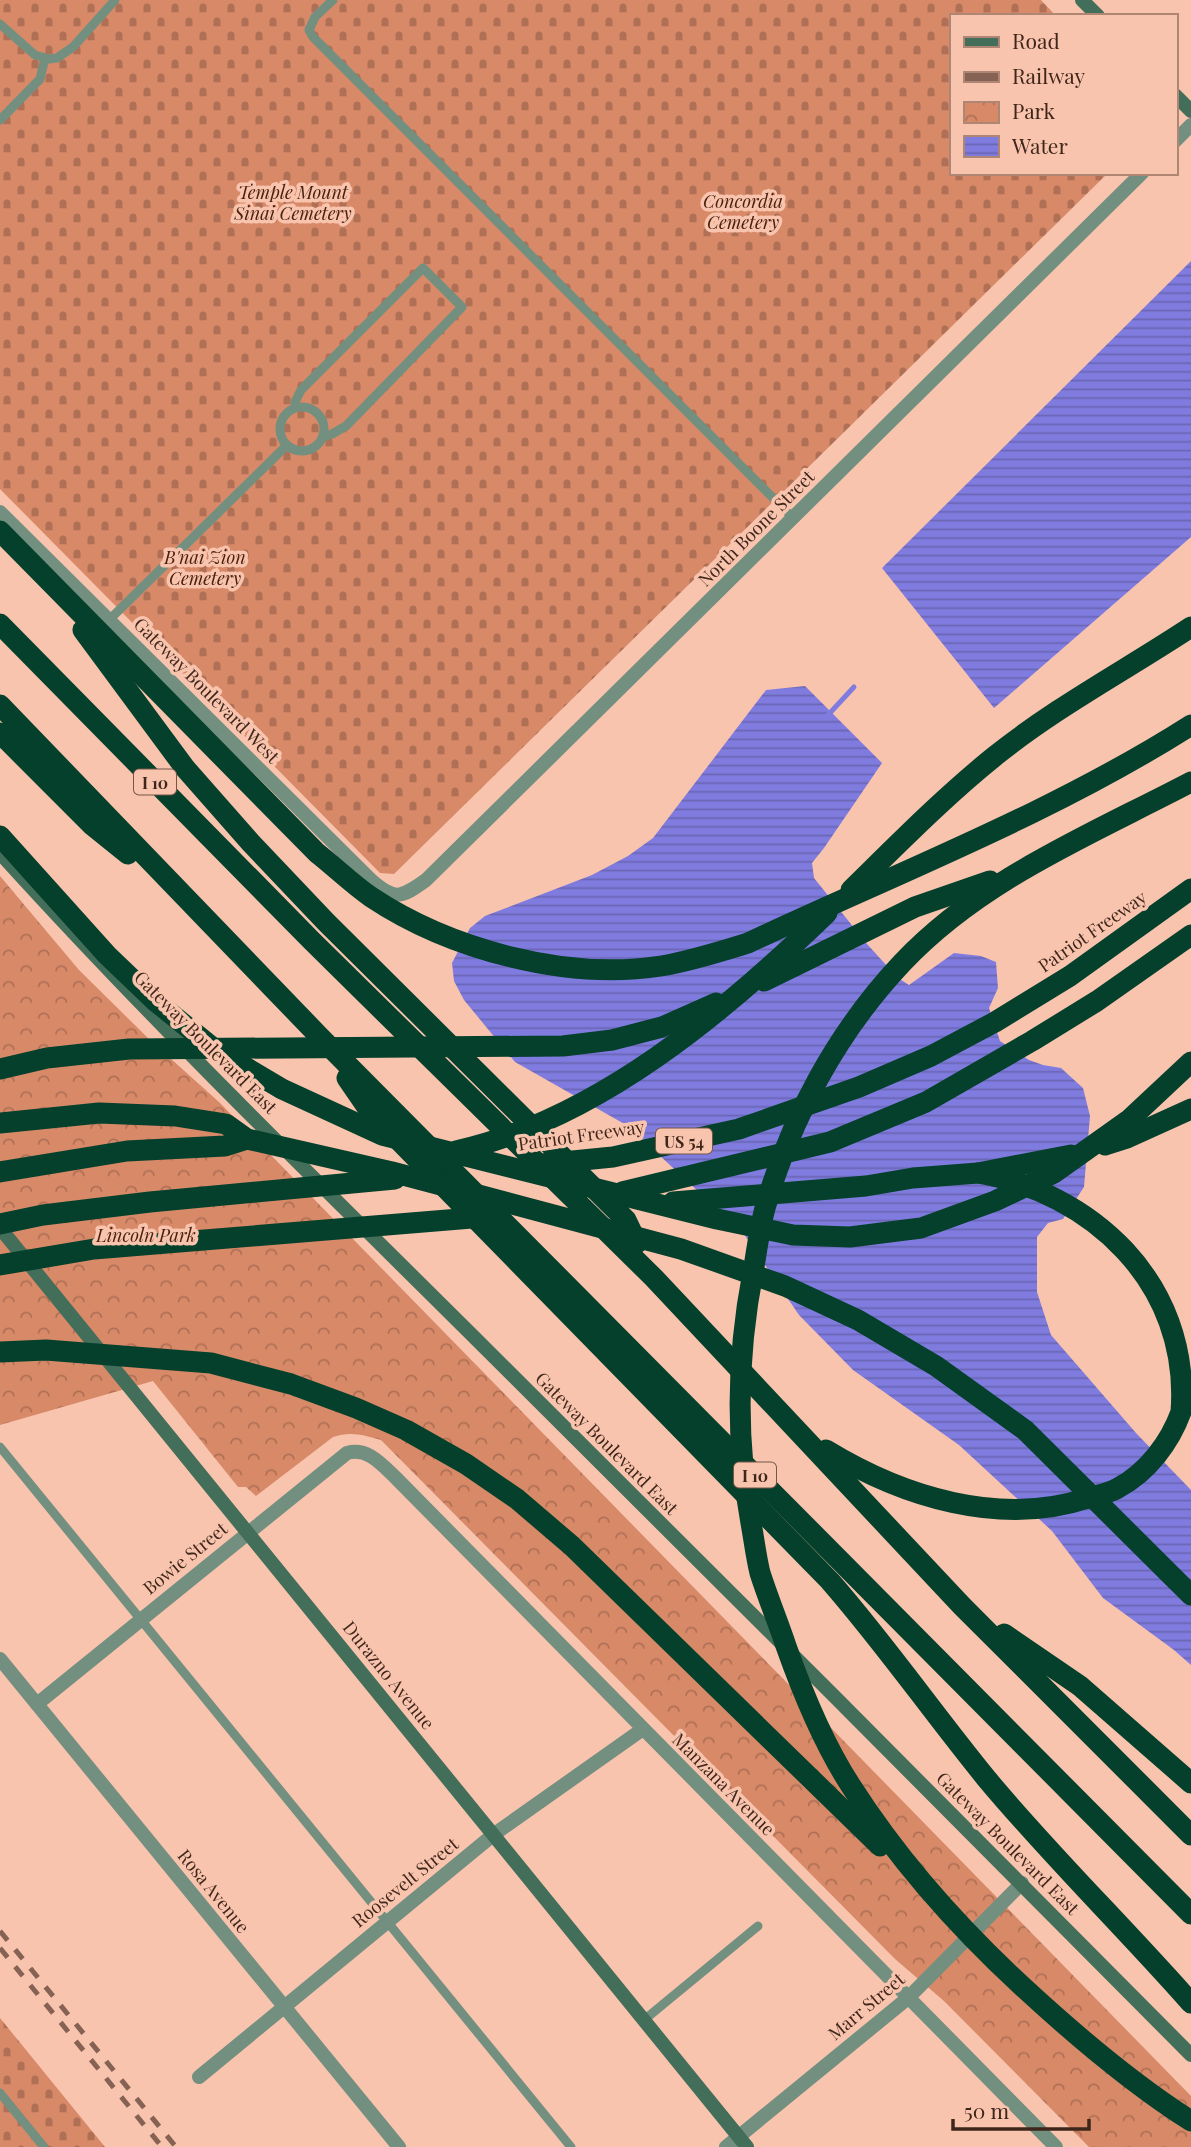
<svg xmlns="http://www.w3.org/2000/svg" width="1191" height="2147" viewBox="0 0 1191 2147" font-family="'Playfair Display',serif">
  <defs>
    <pattern id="cemetery-stones" width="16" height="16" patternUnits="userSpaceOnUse" patternTransform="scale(1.75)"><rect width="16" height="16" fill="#d78968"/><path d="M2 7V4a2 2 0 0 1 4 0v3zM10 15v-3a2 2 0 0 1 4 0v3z" fill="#b07055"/></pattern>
    <pattern id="park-crowns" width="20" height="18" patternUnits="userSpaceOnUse" patternTransform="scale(1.75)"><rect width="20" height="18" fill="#d78968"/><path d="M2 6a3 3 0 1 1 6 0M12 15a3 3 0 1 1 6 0" fill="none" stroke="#b07055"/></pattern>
    <pattern id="water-rules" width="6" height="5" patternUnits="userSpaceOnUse" patternTransform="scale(1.75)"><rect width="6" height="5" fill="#807cdf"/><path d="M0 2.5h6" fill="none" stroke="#6a65b4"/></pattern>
  </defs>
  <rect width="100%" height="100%" fill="#f9c4ae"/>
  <g fill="url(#cemetery-stones)">
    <path d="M 0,0 L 1041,0 L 1056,16 L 951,16 L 951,173 L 1108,173 L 394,874 L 380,873 L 0,489 Z"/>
    <path d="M 0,2018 L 105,2147 L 0,2147 Z"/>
  </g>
  <path fill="url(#park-crowns)" d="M 0,876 L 79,970 L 150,1040 L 219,1102 L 1191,2096 L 1191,2147 L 1089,2147 L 944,2001 L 895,1959 L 381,1440 C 363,1435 351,1431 333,1437 L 256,1496 L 246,1487 L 238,1487 L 153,1381 L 0,1425 Z"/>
  <g fill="url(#water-rules)">
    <path d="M 1191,261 L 1191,537 L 994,708 L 882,568 Z"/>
    <path d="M 805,686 L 882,763 L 824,848 L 812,863 L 814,878 L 867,944 L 898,978 L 909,985 L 954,953 L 981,956 L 996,962 L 998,988 L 989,1008 L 1000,1041 L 1029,1060 L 1043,1065 L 1061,1068 L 1083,1088 L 1090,1116 L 1084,1187 L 1063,1219 L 1048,1223 L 1037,1237 L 1037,1292 L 1051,1335 L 1136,1433 L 1191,1490 L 1191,1665 L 1174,1650 L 1103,1598 L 1052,1531 L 959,1445 L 853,1370 L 799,1315 L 744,1234 L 628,1126 L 515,1062 L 464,1000 L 454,981 L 452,963 L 470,928 L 485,916 L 592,875 L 628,856 L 653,838 L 766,690 Z"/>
  </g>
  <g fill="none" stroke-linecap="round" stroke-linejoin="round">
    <path stroke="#807cdf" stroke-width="5" d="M 828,715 L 854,687"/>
    <g stroke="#728f80" stroke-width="9">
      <path d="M 333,0 L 315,17 L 309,30 L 313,37 L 793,518"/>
      <path d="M 0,24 L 35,55 L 49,59 L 57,58 L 73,47 L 115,0"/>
      <path d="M 0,120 L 40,79 L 45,58"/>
      <circle cx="302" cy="429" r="22"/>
      <path d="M 296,407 L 295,402 L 301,390 L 423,268 L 462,307 L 346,426 L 332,434 L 323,437"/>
      <path d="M 109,620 L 287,445"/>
      <path d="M 0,1447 L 571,2147"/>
      <path d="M 644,2020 L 758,1926"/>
      <path d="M 0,2093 L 44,2147"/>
    </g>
    <g stroke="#728f80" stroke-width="14">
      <path d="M 1175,141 L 1191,125"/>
      <path d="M 0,512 L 371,880 C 395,901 401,898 426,880 L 1142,173"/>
      <path d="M 0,1659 L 399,2147"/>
      <path d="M 37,1704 L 347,1453 C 368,1447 382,1465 396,1478 L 1056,2147"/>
      <path d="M 199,2077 L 493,1835 L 643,1729"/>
      <path d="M 726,2147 L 908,1998 L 1022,1883"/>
    </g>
    <g stroke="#436e5a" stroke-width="14">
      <path d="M 1082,0 L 1098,16"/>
      <path d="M 1175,95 L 1191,111"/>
      <path d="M 0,853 C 152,1021 315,1179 476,1339 C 715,1577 954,1815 1191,2055"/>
      <path d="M 0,1228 L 747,2147"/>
    </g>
    <g stroke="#04402b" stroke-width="21">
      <path d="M 0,531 L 317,853 C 335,867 352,884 371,897 C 449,949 566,981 661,966 C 691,961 719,952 748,943 C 897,873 1053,813 1191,725"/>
      <path d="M 0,624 L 311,940 L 654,1278 L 962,1606 L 1191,1835"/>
      <path d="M 83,630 L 185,768 L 251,843 L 326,922 L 626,1220 L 637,1243"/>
      <path d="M 0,705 L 319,1036 L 1191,1914"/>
      <path d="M 0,733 L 92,825 L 128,854"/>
      <path d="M 1191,782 C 1090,835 981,879 902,963 C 837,1032 791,1118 765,1208 C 760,1227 757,1248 754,1267 C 737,1352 735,1437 751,1523 C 754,1539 756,1557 760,1573 C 768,1598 778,1622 786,1646 C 803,1694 823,1743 851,1786 C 899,1861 958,1927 1023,1987 C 1075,2035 1131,2083 1191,2121"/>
      <path d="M 0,836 L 107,955 L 154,1000 L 213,1048 L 282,1089 L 382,1135 L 717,1219 L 793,1235 L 850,1237 L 921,1228 L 995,1201 L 1054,1173 L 1130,1119 L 1191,1062"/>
      <path d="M 851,890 C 898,844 944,797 995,756 C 1056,707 1126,670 1191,627"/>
      <path d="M 764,981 L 915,907 L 990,881"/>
      <path d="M 0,1069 L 47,1058 L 129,1049 L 563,1046 L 612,1040 L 662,1027 L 716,1003"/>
      <path d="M 347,1078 L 369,1110 L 830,1581 C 885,1644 933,1713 986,1778 C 1051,1856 1124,1927 1191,2003"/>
      <path d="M 0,1123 L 99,1113 L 175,1116 L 226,1124 L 247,1139 L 392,1172 L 681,1249 L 785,1286 L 858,1320 L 936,1366 L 1025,1430 L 1191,1595"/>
      <path d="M 1105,1145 L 1127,1138 L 1191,1109"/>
      <path d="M 456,1151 C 597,1120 726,1011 827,913"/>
      <path d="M 532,1165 L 613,1157 L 739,1129 L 859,1087 L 931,1056 L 995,1022 L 1070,976 L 1191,889"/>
      <path d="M 0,1172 L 127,1151 L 225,1146 L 247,1139"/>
      <path d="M 622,1192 L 830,1142 L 926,1102 L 1032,1041 L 1097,1001 L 1191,935"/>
      <path d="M 673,1202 L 866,1186 L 913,1178 L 978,1173 L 1071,1155"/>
      <path d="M 0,1224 L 43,1215 L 150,1202 L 395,1179"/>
      <path d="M 0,1265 L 94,1249 L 484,1217"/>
      <path d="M 0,1352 L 46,1350 L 211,1363 L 291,1384 L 356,1408 L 406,1430 L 466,1464 L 517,1499 L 572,1546 L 880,1846"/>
      <path d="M 826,1450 C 903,1497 1000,1527 1088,1498 C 1098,1495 1110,1493 1118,1488 C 1148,1472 1170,1442 1181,1412 C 1191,1281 1089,1192 978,1173"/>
      <path d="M 1004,1634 L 1080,1686 L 1191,1783"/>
    </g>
    <g stroke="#856253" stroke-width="5" stroke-dasharray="12 12" stroke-linecap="butt">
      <path d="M 0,1931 L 176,2147"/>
      <path d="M 0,1948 L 162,2147"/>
    </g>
  </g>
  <g text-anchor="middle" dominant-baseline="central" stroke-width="7" stroke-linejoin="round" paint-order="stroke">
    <g fill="#f9c4ae" stroke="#775547" stroke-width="2">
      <rect x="134" y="769.5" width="42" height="25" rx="5"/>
      <rect x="656" y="1128.5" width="56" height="25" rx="5"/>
      <rect x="734" y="1462.5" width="42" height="25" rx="5"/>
    </g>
    <g font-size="16" font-weight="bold" fill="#3f261b">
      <text x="155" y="782">I 10</text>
      <text x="684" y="1141">US 54</text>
      <text x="755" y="1475">I 10</text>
    </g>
    <g font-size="18" font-style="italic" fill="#4b210e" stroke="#f9c4ae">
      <text x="293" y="192">Temple Mount<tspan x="293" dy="21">Sinai Cemetery</tspan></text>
      <text x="743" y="201">Concordia<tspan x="743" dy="21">Cemetery</tspan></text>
      <text x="205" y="557">B'nai Zion<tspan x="205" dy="21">Cemetery</tspan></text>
      <text x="146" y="1235">Lincoln Park</text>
    </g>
    <g font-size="18" fill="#3f261b" stroke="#f9c4ae">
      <text transform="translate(756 528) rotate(-45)">North Boone Street</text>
      <text transform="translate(207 690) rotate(45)">Gateway Boulevard West</text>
      <text transform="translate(1092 931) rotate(-35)">Patriot Freeway</text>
      <text transform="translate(206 1042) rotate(45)">Gateway Boulevard East</text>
      <text transform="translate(581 1135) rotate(-8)">Patriot Freeway</text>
      <text transform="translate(607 1443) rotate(45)">Gateway Boulevard East</text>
      <text transform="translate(185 1558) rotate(-39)">Bowie Street</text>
      <text transform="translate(389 1675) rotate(51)">Durazno Avenue</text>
      <text transform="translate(724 1784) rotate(45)">Manzana Avenue</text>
      <text transform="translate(1008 1843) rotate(45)">Gateway Boulevard East</text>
      <text transform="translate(405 1882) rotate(-39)">Roosevelt Street</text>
      <text transform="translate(214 1891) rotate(51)">Rosa Avenue</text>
      <text transform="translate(866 2006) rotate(-40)">Marr Street</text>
    </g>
  </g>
  <rect x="950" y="14" width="228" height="161" fill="#f9c4ae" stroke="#af8573" stroke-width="2"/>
  <rect x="964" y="37" width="35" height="10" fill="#436e5a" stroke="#af8573" stroke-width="2"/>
  <text x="1012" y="49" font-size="21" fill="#3f261b">Road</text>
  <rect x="964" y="72" width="35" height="10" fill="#856253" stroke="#af8573" stroke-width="2"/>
  <text x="1012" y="84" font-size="21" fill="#3f261b">Railway</text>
  <rect x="964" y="102" width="35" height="21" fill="url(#park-crowns)" stroke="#af8573" stroke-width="2"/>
  <text x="1012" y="119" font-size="21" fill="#3f261b">Park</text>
  <rect x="964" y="136" width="35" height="21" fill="url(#water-rules)" stroke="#af8573" stroke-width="2"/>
  <text x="1012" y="154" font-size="21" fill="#3f261b">Water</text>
  <path d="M953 2119v10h136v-10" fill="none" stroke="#3f261b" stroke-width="3.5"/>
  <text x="964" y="2119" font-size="21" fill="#3f261b" stroke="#f9c4ae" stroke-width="5" paint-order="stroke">50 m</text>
</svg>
